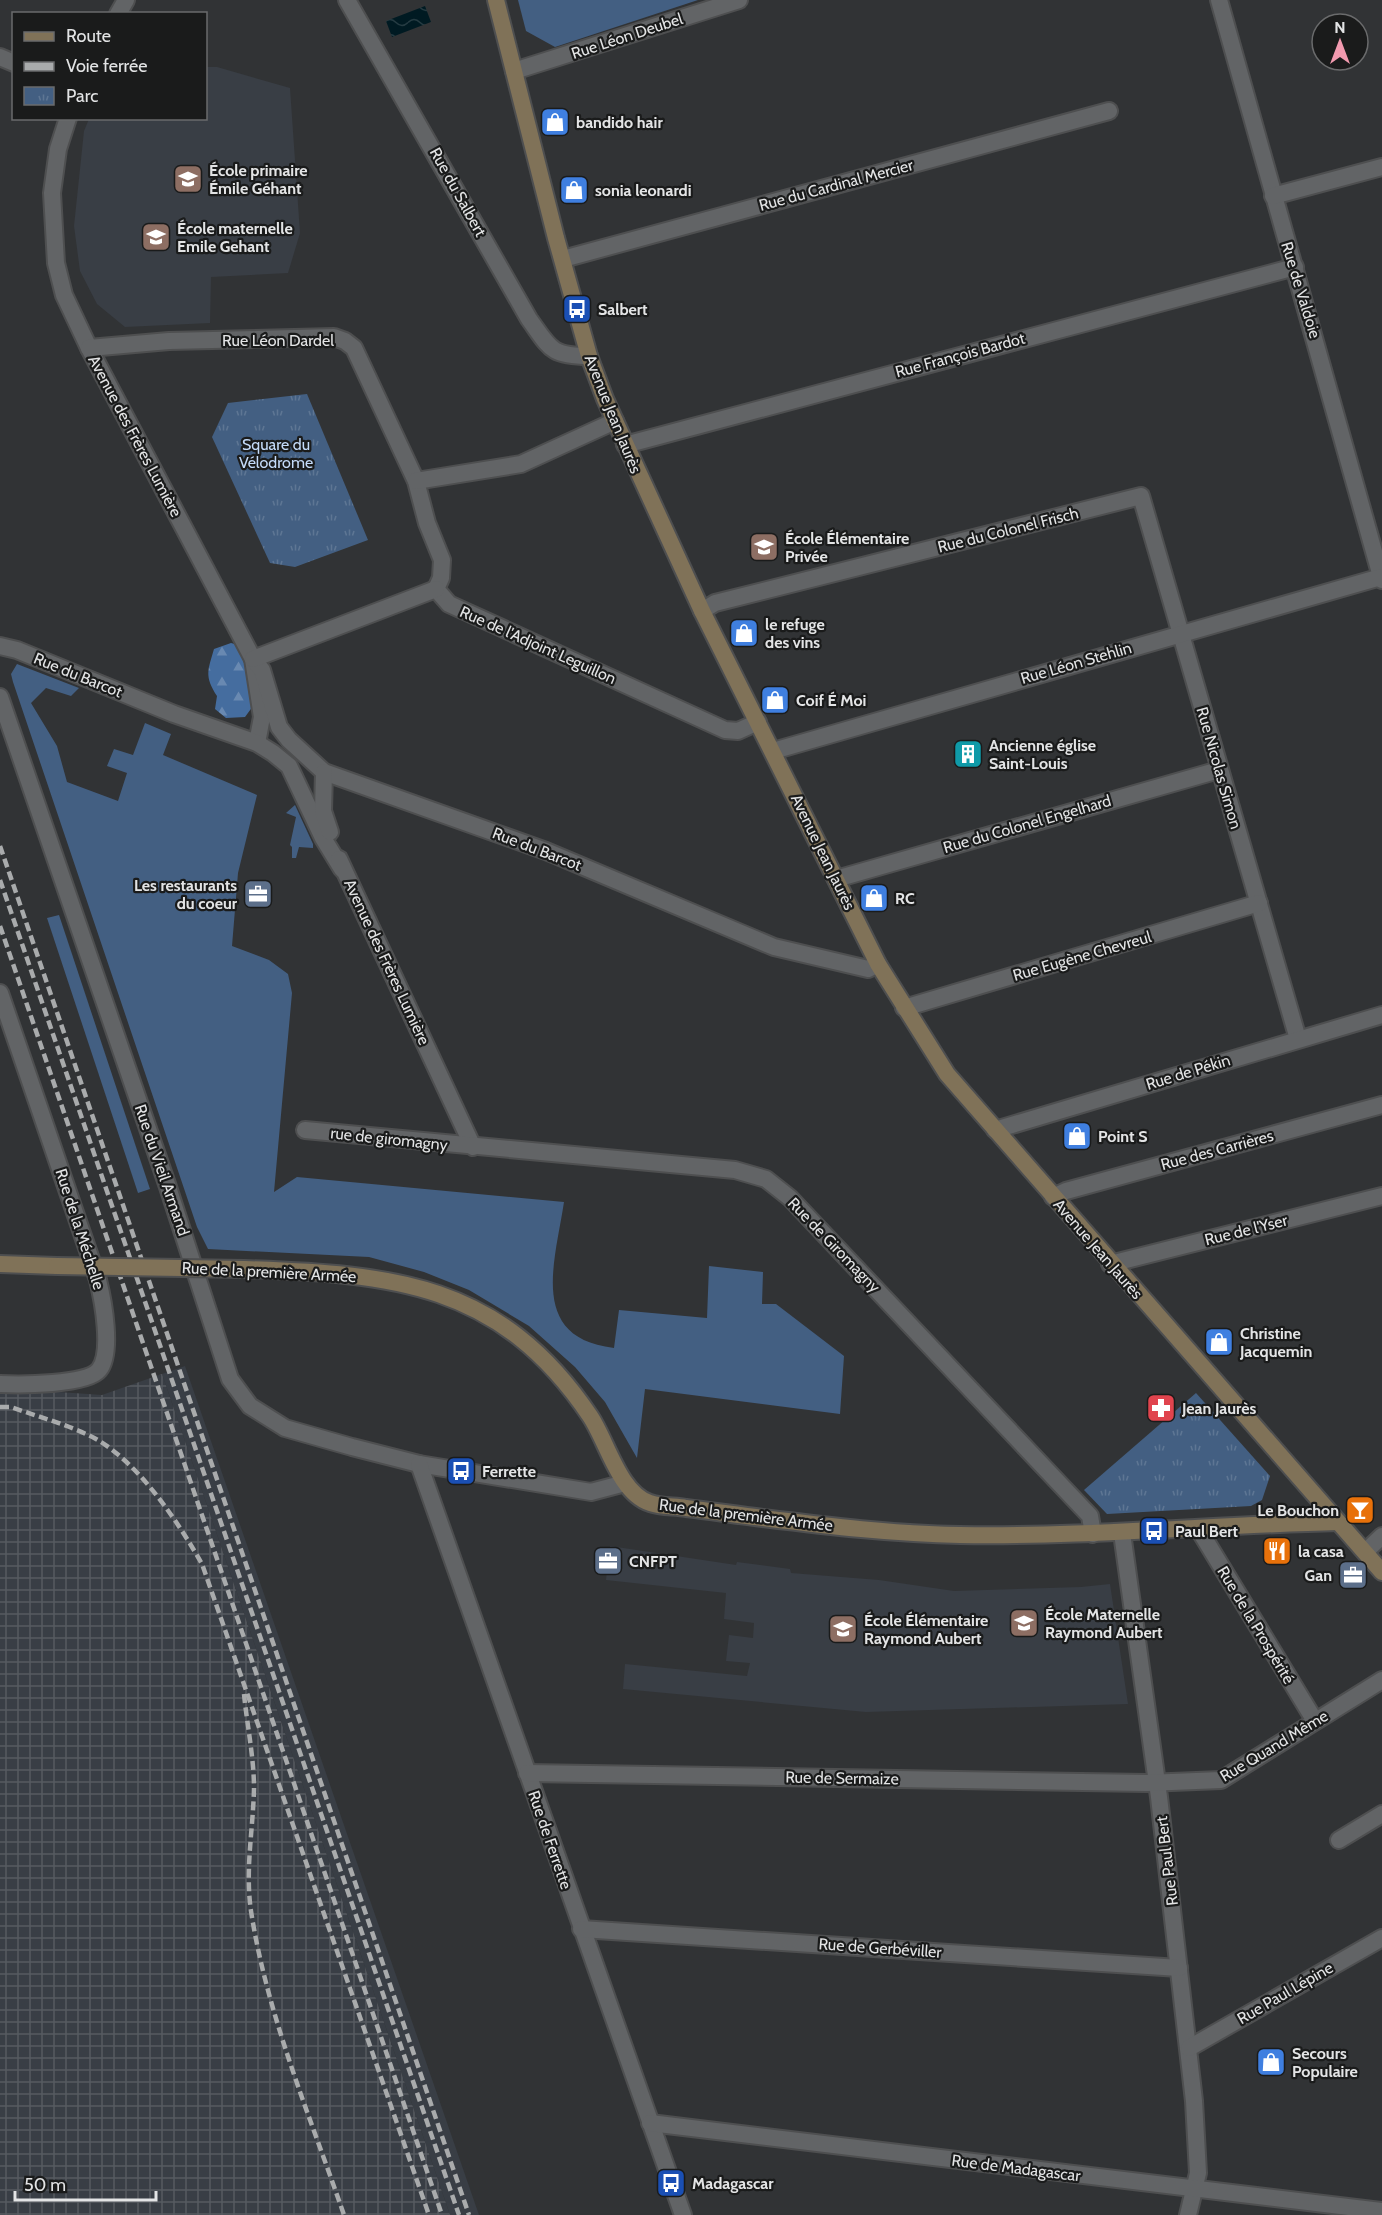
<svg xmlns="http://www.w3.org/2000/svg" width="1382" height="2215" viewBox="0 0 1382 2215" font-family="Cabin,sans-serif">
  <defs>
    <pattern id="industrial-grid" width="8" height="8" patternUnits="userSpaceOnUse" patternTransform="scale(1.5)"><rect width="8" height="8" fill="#393e45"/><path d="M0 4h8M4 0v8" fill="none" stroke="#565a60"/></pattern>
    <pattern id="forest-firs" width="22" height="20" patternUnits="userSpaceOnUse" patternTransform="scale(1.5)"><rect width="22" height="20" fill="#456d9f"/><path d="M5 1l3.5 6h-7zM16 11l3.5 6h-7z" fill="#6989b1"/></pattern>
    <pattern id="park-tufts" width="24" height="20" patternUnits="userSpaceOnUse" patternTransform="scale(1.5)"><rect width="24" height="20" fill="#435f82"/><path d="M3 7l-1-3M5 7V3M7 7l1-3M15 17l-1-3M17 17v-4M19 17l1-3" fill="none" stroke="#5e7694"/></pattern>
    <pattern id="water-waves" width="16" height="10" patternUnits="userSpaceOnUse" patternTransform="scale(1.5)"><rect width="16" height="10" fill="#001a22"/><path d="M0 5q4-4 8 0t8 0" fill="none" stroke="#253b42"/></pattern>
  </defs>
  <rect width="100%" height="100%" fill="#313335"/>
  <g fill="#393e45">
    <path d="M 206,67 L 217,67 L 290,88 L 300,233 L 288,273 L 211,277 L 210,323 L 125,327 L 97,304 L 80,271 L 74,226 L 84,131 L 89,119 L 206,118 Z"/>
    <path d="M 185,1366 L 479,2215 L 450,2215 L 162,1374 Z"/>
    <path d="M 610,1546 L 736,1565 L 737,1562 L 790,1569 L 791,1573 L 879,1580 L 954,1591 L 1081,1587 L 1110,1584 L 1128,1704 L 866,1712 L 623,1689 L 625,1664 L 747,1676 L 750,1663 L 726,1661 L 729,1635 L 753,1638 L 754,1623 L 724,1619 L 726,1593 L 606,1580 Z"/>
  </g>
  <path fill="url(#industrial-grid)" d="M 162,1374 L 450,2215 L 0,2215 L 0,1388 L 102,1395 Z"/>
  <g fill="#435f82">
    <path d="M 518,0 L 698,0 L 555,47 L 526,31 Z"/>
    <path d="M 17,664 L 79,688 L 71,696 L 46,688 L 31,703 L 57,746 L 67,782 L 118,801 L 127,773 L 107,766 L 114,749 L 133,755 L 145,723 L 171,734 L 163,755 L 257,795 L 238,873 L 232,946 L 269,960 L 288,974 L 292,993 L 274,1192 L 297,1177 L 564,1202 C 555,1262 528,1338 614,1348 L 619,1310 L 707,1318 L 709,1266 L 763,1272 L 762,1304 L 776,1304 L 844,1356 L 840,1414 L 645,1389 L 637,1458 L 605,1402 L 575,1367 L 529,1326 L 469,1290 L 424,1272 L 369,1257 L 208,1249 L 197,1227 L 13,682 L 11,674 Z"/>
    <path d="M 295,805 L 313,844 L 313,848 L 299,847 L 296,858 L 292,858 L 292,847 L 290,845 L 296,817 L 286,813 Z"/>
    <path d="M 59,915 L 150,1189 L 138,1193 L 47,918 Z"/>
  </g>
  <path fill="url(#forest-firs)" d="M 231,643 L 238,645 L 250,677 L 253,706 L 245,717 L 226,718 L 215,709 L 217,696 C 204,676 208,670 214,649 Z"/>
  <g fill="url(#park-tufts)">
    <path d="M 307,394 L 368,540 L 295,567 L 270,563 L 212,437 L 228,403 Z"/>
    <path d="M 1196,1393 L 1270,1476 L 1262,1500 L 1251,1506 L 1107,1514 L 1084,1490 Z"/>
  </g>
  <path fill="url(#water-waves)" d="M 425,6 L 431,22 L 392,37 L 386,21 Z"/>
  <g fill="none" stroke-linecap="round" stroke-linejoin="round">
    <g stroke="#4e4f50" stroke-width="20">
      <g id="minor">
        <path d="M 347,0 L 529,319 C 550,348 550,356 589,356"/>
        <path d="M 1219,0 L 1382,580"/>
        <path d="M 118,14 L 126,0"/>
        <path d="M 0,57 L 14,63"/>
        <path d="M 514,71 L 739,0"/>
        <path d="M 68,118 L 58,149 L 52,193 L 56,263 L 64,295 L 89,348 L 253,659 L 262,717 L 257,743"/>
        <path d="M 1273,196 L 1382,167"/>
        <path d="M 563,259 L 1109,111"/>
        <path d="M 89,348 L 169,341 L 334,337 L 345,341 L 354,348 L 416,481 L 427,523 L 442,560 L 441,578 L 436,589"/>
        <path d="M 625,445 L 1295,267"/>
        <path d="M 416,481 L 521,464 L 615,421"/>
        <path d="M 436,589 L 449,604 L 725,730 L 738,731 L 758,722"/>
        <path d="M 702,611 L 715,603 L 1141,496 L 1298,1039"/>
        <path d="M 0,646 L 17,650 L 174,714 L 257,743 L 273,753 L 289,766 L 323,838 L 342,869"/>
        <path d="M 253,659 L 262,670 L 279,727 L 289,740 L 324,772 L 546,851 L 774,947 L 868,969 L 878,964"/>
        <path d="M 253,659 L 436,589"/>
        <path d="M 0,697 L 168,1187 L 230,1379 L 250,1406 L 285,1428 L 352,1447 L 419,1464 L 591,1492 L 625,1483"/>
        <path d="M 773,751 L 1381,577"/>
        <path d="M 324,772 L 323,811 L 330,832"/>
        <path d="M 339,859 L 473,1147"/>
        <path d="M 836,879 L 1219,770"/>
        <path d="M 0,993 L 98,1280 C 103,1300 113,1353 99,1370 C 87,1385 20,1385 0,1384"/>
        <path d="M 904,1008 L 1259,903"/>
        <path d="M 305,1130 L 735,1170 L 766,1179 L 790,1198 L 1090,1516 L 1093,1534"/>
        <path d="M 995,1130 L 1382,1015"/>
        <path d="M 1053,1197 L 1066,1191 L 1382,1105"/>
        <path d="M 1110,1264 L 1382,1196"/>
        <path d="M 419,1464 L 683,2215"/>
        <path d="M 1198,1528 L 1315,1721"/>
        <path d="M 1122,1533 L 1159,1797 L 1194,2101 L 1198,2173 L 1188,2215"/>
        <path d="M 1365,1552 L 1382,1536"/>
        <path d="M 527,1773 L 1147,1783 L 1221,1780 L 1382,1680"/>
        <path d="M 1339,1840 L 1382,1814"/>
        <path d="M 581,1929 L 1179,1968"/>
        <path d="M 1189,2048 L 1382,1938"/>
        <path d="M 650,2123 L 1382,2211"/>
      </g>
    </g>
    <g stroke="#4e4f50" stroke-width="20">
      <g id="secondary">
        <path d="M 496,0 L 556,238 L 589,356 L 605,399 L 702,611 L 878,964 L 947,1074 L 1382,1572"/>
        <path d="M 0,1264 L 57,1266"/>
        <path d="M 244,1269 C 392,1274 500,1282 590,1416 C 607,1441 619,1493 650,1503 C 661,1507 675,1506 686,1508 C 712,1511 737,1515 763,1518 C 828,1526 895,1534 960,1535 C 1087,1537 1212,1525 1338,1522"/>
      </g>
    </g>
    <use href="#minor" stroke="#626466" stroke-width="16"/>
    <use href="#secondary" stroke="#807258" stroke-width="16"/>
    <g stroke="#a9abac" stroke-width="4.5" stroke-dasharray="9 4.5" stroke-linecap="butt">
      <path d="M 0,846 L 469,2215"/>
      <path d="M 0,880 L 459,2215"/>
      <path d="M 0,926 L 442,2215"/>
      <path d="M 0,1407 L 11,1407 C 36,1416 62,1423 86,1434 C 134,1455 177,1520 202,1564 L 429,2215"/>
      <path d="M 244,1694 C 247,1725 254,1757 254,1789 C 253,1830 245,1870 251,1911 C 267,2015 310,2116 344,2215"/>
    </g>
    <g stroke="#4e4f50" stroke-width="20" stroke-linecap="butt">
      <path id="secondary-bridge" d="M 57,1266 L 244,1269"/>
    </g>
    <use href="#secondary-bridge" stroke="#807258" stroke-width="16"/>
  </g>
  <defs>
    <g id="shop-square" transform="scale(1.5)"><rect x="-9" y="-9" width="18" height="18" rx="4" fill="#3f7fe0" stroke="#1a1b1b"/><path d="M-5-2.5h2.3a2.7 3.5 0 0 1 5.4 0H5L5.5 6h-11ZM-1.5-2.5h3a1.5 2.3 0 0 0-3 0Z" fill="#fff"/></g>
    <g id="school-square" transform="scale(1.5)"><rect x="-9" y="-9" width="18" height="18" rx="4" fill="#8d6e63" stroke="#1a1b1b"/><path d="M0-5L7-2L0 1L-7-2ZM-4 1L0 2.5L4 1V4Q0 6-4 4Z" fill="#fff"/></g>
    <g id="bus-square" transform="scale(1.5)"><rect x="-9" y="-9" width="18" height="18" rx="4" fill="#1a4fb4" stroke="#1a1b1b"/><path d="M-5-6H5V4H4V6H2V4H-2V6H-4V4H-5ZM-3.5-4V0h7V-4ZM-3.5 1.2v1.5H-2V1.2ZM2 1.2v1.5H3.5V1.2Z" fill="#fff"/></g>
    <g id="building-square" transform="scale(1.5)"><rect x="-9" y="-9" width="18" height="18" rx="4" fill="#0f9aa8" stroke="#1a1b1b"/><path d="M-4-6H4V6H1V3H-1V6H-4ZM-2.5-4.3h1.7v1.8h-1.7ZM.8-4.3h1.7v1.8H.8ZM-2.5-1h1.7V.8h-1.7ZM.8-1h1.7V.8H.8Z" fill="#fff"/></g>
    <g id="office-square" transform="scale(1.5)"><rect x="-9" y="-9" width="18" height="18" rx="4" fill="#5c6f8a" stroke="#1a1b1b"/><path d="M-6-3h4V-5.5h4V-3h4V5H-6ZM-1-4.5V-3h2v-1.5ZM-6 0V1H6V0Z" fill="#fff"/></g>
    <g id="pharmacy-square" transform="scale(1.5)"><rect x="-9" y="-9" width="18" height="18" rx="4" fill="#e0444e" stroke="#1a1b1b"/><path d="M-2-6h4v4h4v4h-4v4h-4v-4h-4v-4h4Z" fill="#fff"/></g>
    <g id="bar-square" transform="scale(1.5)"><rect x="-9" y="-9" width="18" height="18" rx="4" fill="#e8710a" stroke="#1a1b1b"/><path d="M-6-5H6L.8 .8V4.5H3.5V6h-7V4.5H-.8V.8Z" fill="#fff"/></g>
    <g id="restaurant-square" transform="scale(1.5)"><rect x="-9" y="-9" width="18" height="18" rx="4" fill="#e8710a" stroke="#1a1b1b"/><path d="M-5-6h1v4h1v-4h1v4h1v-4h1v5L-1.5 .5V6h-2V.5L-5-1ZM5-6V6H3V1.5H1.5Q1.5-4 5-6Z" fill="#fff"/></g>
  </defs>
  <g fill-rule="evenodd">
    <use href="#shop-square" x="555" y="122"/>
    <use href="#school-square" x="188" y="179"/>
    <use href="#shop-square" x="574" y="190"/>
    <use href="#school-square" x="156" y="237"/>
    <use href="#bus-square" x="577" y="309"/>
    <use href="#school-square" x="764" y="547"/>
    <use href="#shop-square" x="744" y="633"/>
    <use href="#shop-square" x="775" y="700"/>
    <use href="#building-square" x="968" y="754"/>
    <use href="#office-square" x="258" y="894"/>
    <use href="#shop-square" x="874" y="898"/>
    <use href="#shop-square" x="1077" y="1136"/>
    <use href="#shop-square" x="1219" y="1342"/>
    <use href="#pharmacy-square" x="1161" y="1408"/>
    <use href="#bus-square" x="461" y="1471"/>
    <use href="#bar-square" x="1360" y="1510"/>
    <use href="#bus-square" x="1154" y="1531"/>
    <use href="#restaurant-square" x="1277" y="1551"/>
    <use href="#office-square" x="608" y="1561"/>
    <use href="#office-square" x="1353" y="1575"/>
    <use href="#school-square" x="1024" y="1623"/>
    <use href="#school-square" x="843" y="1629"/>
    <use href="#shop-square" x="1271" y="2062"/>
    <use href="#bus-square" x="671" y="2183"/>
  </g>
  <g text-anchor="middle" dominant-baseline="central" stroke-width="4.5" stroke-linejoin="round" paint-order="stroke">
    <g font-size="16" fill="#e3e4e5" stroke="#1a1b1b">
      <text transform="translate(627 36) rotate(-18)">Rue Léon Deubel</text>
      <text transform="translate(836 185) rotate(-15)">Rue du Cardinal Mercier</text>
      <text transform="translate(458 192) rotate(61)">Rue du Salbert</text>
      <text transform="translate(1301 290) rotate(73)">Rue de Valdoie</text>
      <text x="278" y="340">Rue Léon Dardel</text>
      <text transform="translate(960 355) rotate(-15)">Rue François Bardot</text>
      <text transform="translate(613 414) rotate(68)">Avenue Jean Jaurès</text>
      <text transform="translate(135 436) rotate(62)">Avenue des Frères Lumière</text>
      <text transform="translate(1008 530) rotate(-14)">Rue du Colonel Frisch</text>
      <text transform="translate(538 645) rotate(24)">Rue de l'Adjoint Leguillon</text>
      <text transform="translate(1076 663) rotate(-16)">Rue Léon Stehlin</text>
      <text transform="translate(78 675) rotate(22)">Rue du Barcot</text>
      <text transform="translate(1219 768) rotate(74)">Rue Nicolas Simon</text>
      <text transform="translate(1027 824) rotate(-16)">Rue du Colonel Engelhard</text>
      <text transform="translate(537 849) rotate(21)">Rue du Barcot</text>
      <text transform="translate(823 852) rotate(64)">Avenue Jean Jaurès</text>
      <text transform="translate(1082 956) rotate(-16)">Rue Eugène Chevreul</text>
      <text transform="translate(387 962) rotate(65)">Avenue des Frères Lumière</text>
      <text transform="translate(1188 1072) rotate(-17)">Rue de Pékin</text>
      <text transform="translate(389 1139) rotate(6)">rue de giromagny</text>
      <text transform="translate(1217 1150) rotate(-15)">Rue des Carrières</text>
      <text transform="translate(162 1170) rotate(71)">Rue du Vieil Armand</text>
      <text transform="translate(80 1229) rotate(72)">Rue de la Méchelle</text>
      <text transform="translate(1246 1230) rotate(-14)">Rue de l'Yser</text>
      <text transform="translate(834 1245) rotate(46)">Rue de Giromagny</text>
      <text transform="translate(1098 1249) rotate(49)">Avenue Jean Jaurès</text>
      <text transform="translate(269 1272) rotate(3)">Rue de la première Armée</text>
      <text transform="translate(746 1515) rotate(7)">Rue de la première Armée</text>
      <text transform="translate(1256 1625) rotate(59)">Rue de la Prospérité</text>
      <text transform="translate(1274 1746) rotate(-31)">Rue Quand Même</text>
      <text transform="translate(842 1778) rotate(1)">Rue de Sermaize</text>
      <text transform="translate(550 1840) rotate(71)">Rue de Ferrette</text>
      <text transform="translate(1167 1861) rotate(-97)">Rue Paul Bert</text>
      <text transform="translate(880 1948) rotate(4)">Rue de Gerbéviller</text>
      <text transform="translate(1285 1993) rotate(-30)">Rue Paul Lépine</text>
      <text transform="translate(1016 2168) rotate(7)">Rue de Madagascar</text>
    </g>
    <g font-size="16" font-weight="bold" fill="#e3e4e5" stroke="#1a1b1b" text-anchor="start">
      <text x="576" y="122">bandido hair</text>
      <text x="209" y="170">École primaire<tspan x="209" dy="18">Émile Géhant</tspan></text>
      <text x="595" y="190">sonia leonardi</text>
      <text x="177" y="228">École maternelle<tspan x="177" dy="18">Emile Gehant</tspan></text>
      <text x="598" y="309">Salbert</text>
      <text x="785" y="538">École Élémentaire<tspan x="785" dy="18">Privée</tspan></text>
      <text x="765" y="624">le refuge<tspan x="765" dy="18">des vins</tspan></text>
      <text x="796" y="700">Coif É Moi</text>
      <text x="989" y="745">Ancienne église<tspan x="989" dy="18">Saint-Louis</tspan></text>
      <text x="237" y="885" text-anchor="end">Les restaurants<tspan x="237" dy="18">du coeur</tspan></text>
      <text x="895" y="898">RC</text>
      <text x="1098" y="1136">Point S</text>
      <text x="1240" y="1333">Christine<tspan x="1240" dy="18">Jacquemin</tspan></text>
      <text x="1182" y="1408">Jean Jaurès</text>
      <text x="482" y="1471">Ferrette</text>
      <text x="1339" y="1510" text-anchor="end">Le Bouchon</text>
      <text x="1175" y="1531">Paul Bert</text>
      <text x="1298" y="1551">la casa</text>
      <text x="629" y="1561">CNFPT</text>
      <text x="1332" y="1575" text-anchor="end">Gan</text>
      <text x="1045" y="1614">École Maternelle<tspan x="1045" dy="18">Raymond Aubert</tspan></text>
      <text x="864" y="1620">École Élémentaire<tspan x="864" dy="18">Raymond Aubert</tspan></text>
      <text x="1292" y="2053">Secours<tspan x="1292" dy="18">Populaire</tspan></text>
      <text x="692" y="2183">Madagascar</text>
    </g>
    <g font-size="16" fill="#c4dbf9" stroke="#1a1b1b">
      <text x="276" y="444">Square du<tspan x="276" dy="18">Vélodrome</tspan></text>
    </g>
  </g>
  <rect x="12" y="12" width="195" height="108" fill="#1a1b1b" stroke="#6a6b6c" stroke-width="1.5"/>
  <rect x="24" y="32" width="30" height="9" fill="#807258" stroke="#6a6b6c" stroke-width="1.5"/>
  <text x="66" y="42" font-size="18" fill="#e3e4e5">Route</text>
  <rect x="24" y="62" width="30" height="9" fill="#a9abac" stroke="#6a6b6c" stroke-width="1.5"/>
  <text x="66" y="72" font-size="18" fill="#e3e4e5">Voie ferrée</text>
  <rect x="24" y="87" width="30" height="18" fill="url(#park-tufts)" stroke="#6a6b6c" stroke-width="1.5"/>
  <text x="66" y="102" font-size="18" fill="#e3e4e5">Parc</text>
  <g transform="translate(1340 42)"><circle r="28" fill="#1a1b1b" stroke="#6a6b6c" stroke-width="1.5"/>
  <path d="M0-4.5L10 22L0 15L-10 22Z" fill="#f29aaf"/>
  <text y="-9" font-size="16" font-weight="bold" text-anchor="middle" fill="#e3e4e5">N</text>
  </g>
  <path d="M15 2191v9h141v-9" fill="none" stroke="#e3e4e5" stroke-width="3"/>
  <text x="24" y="2191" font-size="18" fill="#e3e4e5" stroke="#1a1b1b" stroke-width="4.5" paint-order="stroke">50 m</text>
</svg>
